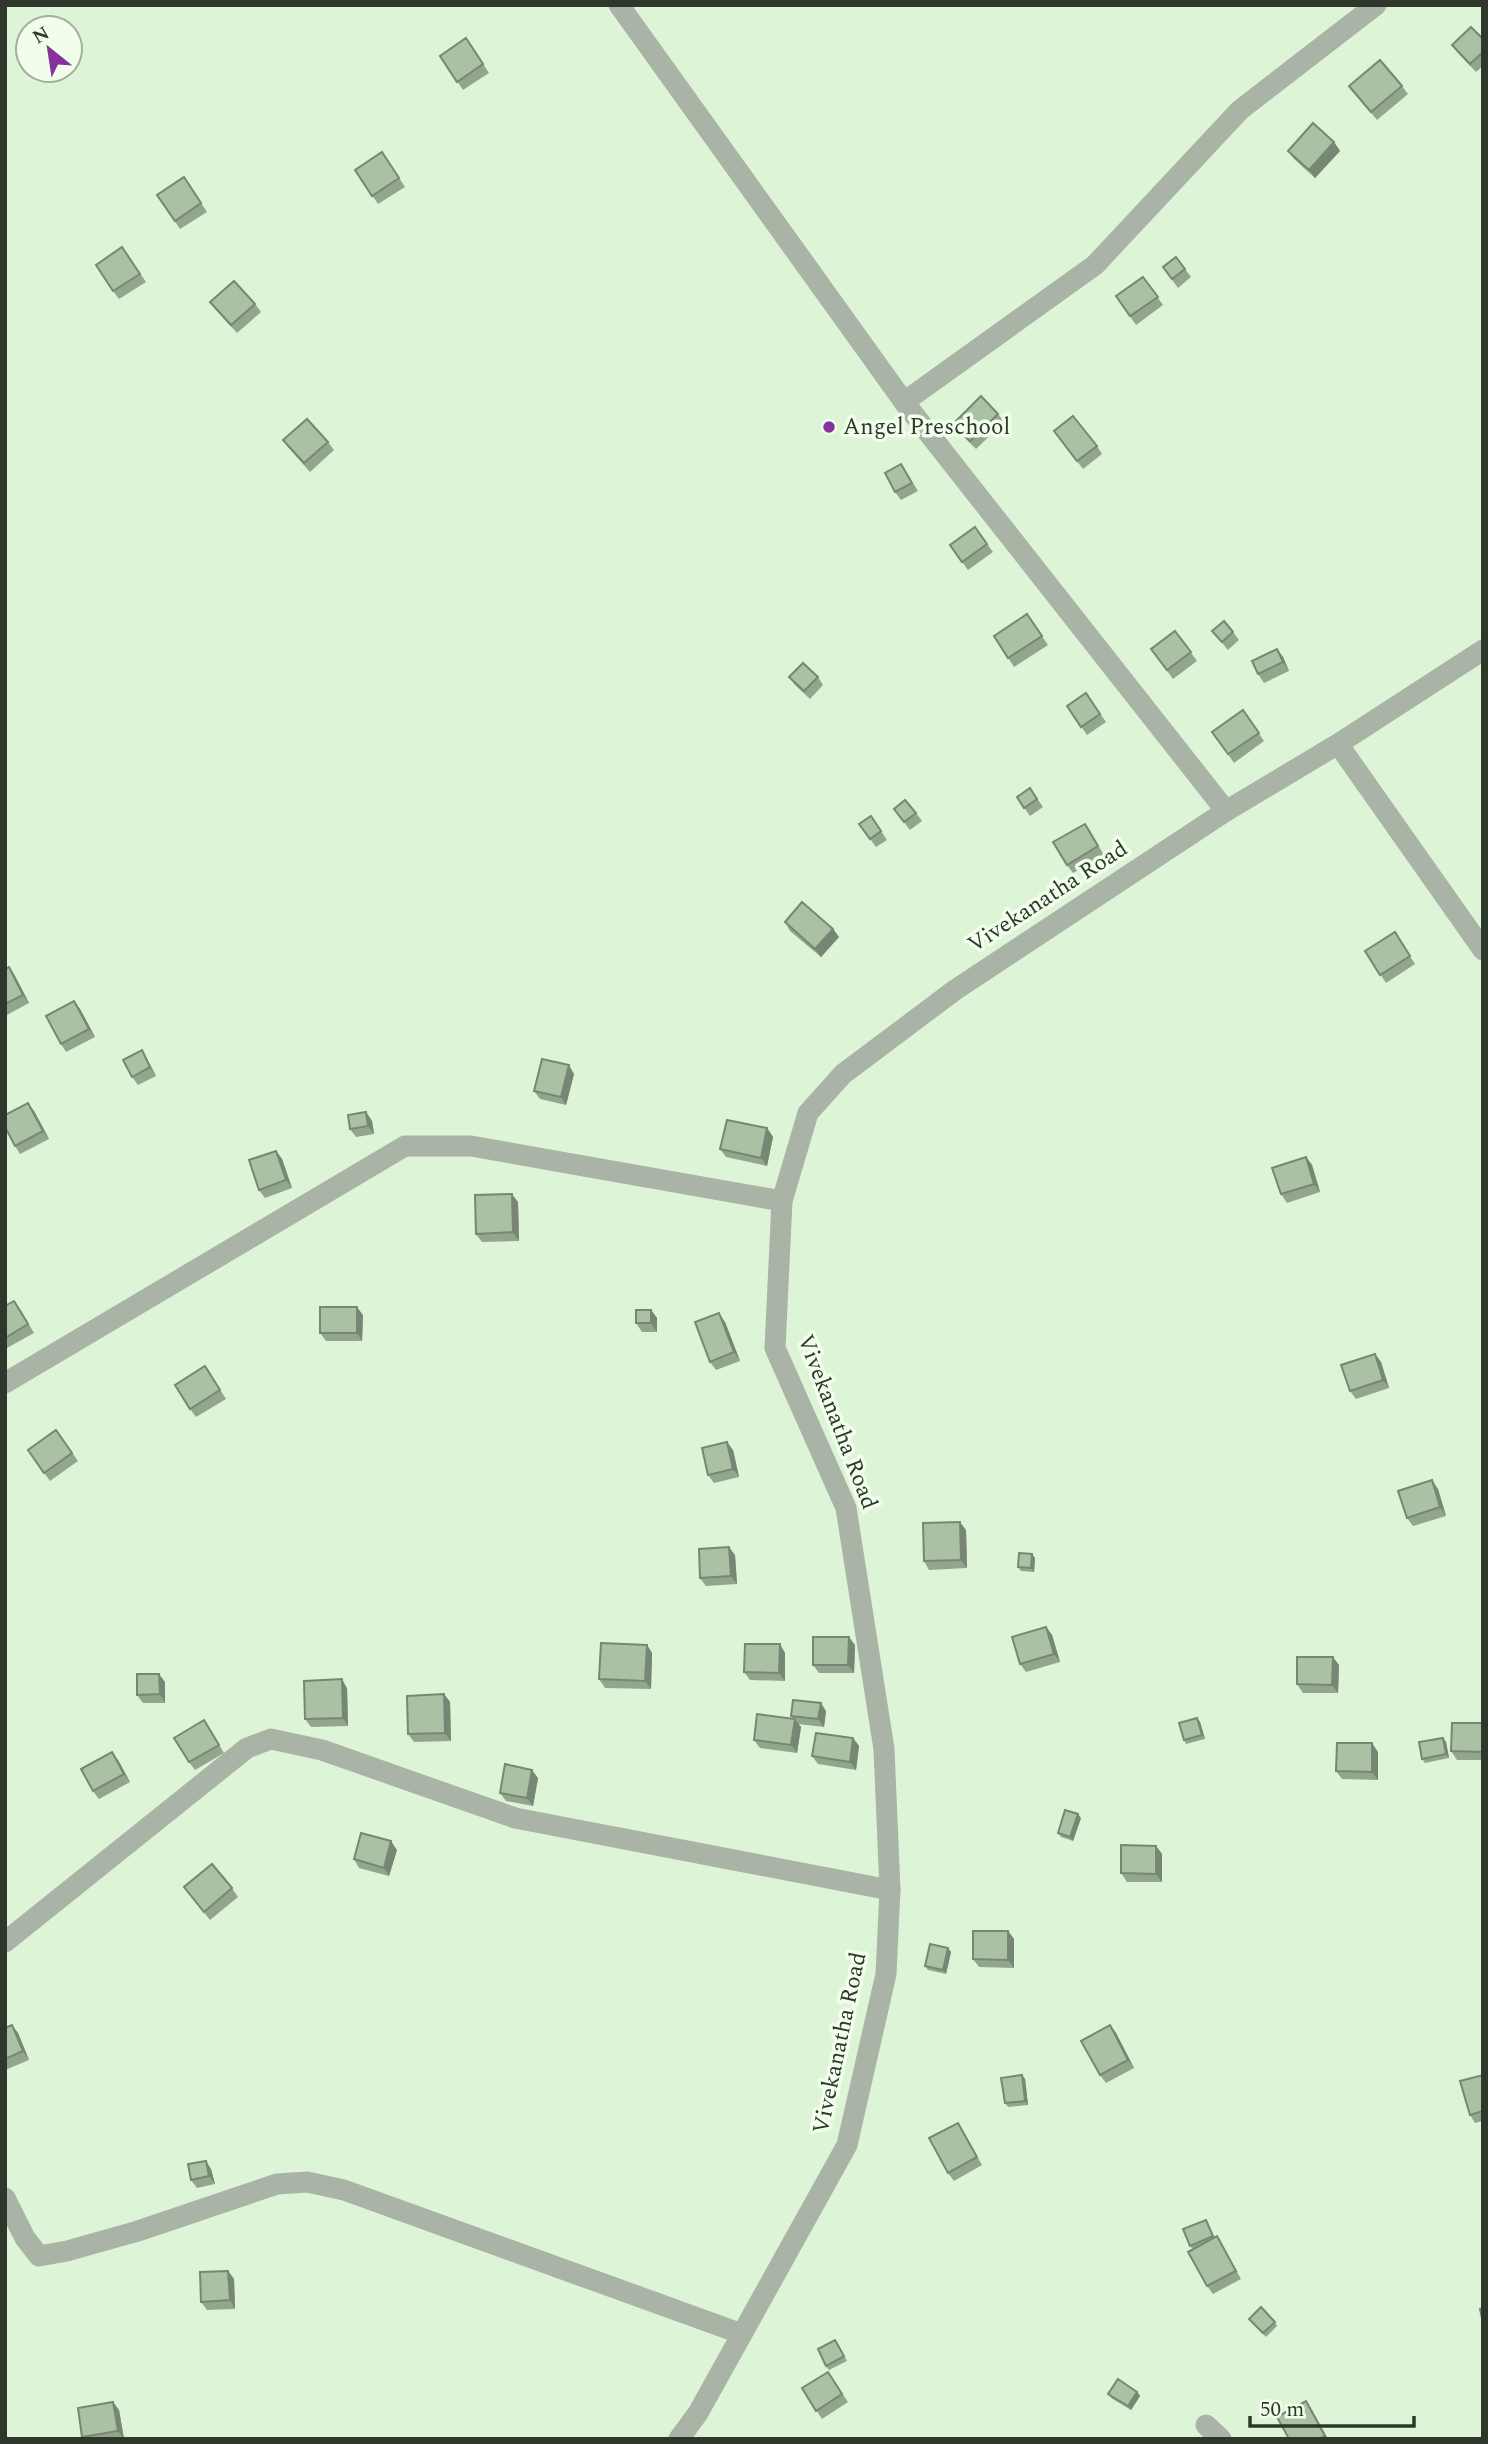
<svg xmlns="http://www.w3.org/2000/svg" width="1488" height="2444" viewBox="0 0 1488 2444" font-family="Spectral,serif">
  <rect width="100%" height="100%" fill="#ddf4d6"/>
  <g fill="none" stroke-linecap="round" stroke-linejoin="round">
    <g stroke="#a9b3a6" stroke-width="21">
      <path d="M 619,5 L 904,402 L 1226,811"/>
      <path d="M 904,402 L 1095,265 L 1240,110 L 1376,5"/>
      <path d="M 1338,744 L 1483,950"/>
      <path d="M 5,1383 L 405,1146 L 471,1146 L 782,1201"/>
      <path d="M 5,1942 L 247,1748 L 271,1739 L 322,1750 L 515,1818 L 890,1890"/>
      <path d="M 5,2198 L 25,2238 L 39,2256 L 67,2251 L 138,2231 L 277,2184 L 307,2182 L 344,2190 L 742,2334"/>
      <path d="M 1206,2425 L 1221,2439"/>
      <path d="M 679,2439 L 698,2413 L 847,2145 L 886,1974 L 890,1890 L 884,1749 L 846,1508 L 775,1348 L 782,1201 L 808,1113 L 843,1074 L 955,990 L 1226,811 L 1338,744 L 1483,650"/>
    </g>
  </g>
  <g fill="#93a68d">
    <path d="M 466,38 L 489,73 L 463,90 L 440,56 Z"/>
    <path d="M 1483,39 L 1483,66 L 1476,72 L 1458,53 L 1452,45 Z"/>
    <path d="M 1349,86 L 1402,86 L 1408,94 L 1377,120 Z"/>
    <path d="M 1334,142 L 1340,151 L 1315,178 L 1294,159 L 1288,151 Z"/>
    <path d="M 382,152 L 405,187 L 378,204 L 355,170 Z"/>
    <path d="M 184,177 L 207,212 L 180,229 L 157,195 Z"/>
    <path d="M 122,247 L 146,282 L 119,299 L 113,291 Z"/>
    <path d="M 1176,257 L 1191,277 L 1178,288 L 1163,267 Z"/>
    <path d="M 1143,277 L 1163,305 L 1136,325 L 1116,296 Z"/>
    <path d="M 210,302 L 255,304 L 261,312 L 237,333 L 216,310 Z"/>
    <path d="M 998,414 L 1004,422 L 976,449 L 959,432 L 953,424 Z"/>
    <path d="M 1054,431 L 1097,446 L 1102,454 L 1083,469 Z"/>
    <path d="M 283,440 L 328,442 L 334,450 L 310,472 L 289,448 Z"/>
    <path d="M 901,464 L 918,491 L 901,500 L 895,492 Z"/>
    <path d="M 975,527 L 993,552 L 968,570 L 950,545 Z"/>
    <path d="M 1027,614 L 1048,645 L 1014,667 L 994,636 Z"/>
    <path d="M 1175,631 L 1197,661 L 1173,679 L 1151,649 Z"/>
    <path d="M 1212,631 L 1233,632 L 1239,640 L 1228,650 Z"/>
    <path d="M 1277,649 L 1283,657 L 1289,671 L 1264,683 L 1258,674 Z"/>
    <path d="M 789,677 L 818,677 L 823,685 L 810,699 L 795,685 Z"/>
    <path d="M 1086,693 L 1106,722 L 1087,735 L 1067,706 Z"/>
    <path d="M 1243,710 L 1264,741 L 1234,763 L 1212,732 Z"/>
    <path d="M 1030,788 L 1043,807 L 1030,816 L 1017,797 Z"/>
    <path d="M 894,809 L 916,813 L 922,821 L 910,830 Z"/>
    <path d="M 871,816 L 887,840 L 876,847 L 859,824 Z"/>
    <path d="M 1085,824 L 1104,855 L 1073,873 L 1067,865 Z"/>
    <path d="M 785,922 L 833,929 L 839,937 L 821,957 L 790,931 Z"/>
    <path d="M 1400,941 L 1415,964 L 1386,983 L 1365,951 Z"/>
    <path d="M 9,967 L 15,976 L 29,1003 L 5,1016 L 5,969 Z"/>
    <path d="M 74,1001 L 80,1009 L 95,1037 L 66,1052 L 61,1044 Z"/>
    <path d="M 142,1050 L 147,1059 L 156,1076 L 138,1085 L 132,1077 Z"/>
    <path d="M 574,1074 L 566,1105 L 540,1099 L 534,1091 Z"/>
    <path d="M 34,1111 L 49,1139 L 20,1154 L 15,1146 Z"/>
    <path d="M 366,1112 L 372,1121 L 374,1134 L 356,1137 L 350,1129 Z"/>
    <path d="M 767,1128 L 773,1137 L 767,1166 L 726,1157 L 720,1149 Z"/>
    <path d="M 276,1151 L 282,1159 L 292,1188 L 265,1198 L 259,1190 Z"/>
    <path d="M 1306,1157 L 1312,1165 L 1320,1192 L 1287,1203 L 1281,1194 Z"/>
    <path d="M 518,1202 L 519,1241 L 482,1242 L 476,1234 Z"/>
    <path d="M 5,1306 L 20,1309 L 34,1333 L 5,1349 Z"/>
    <path d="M 651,1310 L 657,1318 L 657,1332 L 642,1332 L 636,1323 Z"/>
    <path d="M 363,1315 L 362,1341 L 326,1341 L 320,1333 Z"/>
    <path d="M 725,1322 L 740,1361 L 716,1370 L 710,1362 Z"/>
    <path d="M 1375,1354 L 1381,1362 L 1389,1388 L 1356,1399 L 1350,1391 Z"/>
    <path d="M 205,1366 L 226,1399 L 196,1417 L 190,1409 Z"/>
    <path d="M 56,1430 L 78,1461 L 50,1481 L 28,1450 Z"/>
    <path d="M 733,1450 L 739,1477 L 714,1483 L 708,1475 Z"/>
    <path d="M 1438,1489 L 1446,1516 L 1413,1526 L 1407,1518 Z"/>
    <path d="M 966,1530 L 967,1568 L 929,1570 L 924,1561 Z"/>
    <path d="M 735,1555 L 737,1584 L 706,1586 L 700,1578 Z"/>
    <path d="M 1035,1558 L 1034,1572 L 1021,1571 L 1018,1567 Z"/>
    <path d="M 1046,1627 L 1052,1635 L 1060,1662 L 1026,1672 L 1020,1664 Z"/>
    <path d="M 647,1645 L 652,1653 L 651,1689 L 605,1688 L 599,1679 Z"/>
    <path d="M 855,1645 L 854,1673 L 819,1673 L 813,1665 Z"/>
    <path d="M 785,1653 L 785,1681 L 750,1680 L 744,1672 Z"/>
    <path d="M 1339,1665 L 1338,1693 L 1303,1693 L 1297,1684 Z"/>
    <path d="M 165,1682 L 165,1703 L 143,1703 L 137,1695 Z"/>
    <path d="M 347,1688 L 348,1726 L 311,1727 L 305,1719 Z"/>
    <path d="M 444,1694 L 450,1702 L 451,1741 L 414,1742 L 408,1734 Z"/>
    <path d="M 826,1711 L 824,1727 L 798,1724 L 801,1727 L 797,1753 L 760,1748 L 754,1740 L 793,1719 L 791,1716 Z"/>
    <path d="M 1197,1718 L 1200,1722 L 1205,1739 L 1186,1744 L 1184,1740 Z"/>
    <path d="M 1483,1723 L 1483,1760 L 1457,1760 L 1451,1751 Z"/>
    <path d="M 210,1729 L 224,1753 L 195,1770 L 189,1762 Z"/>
    <path d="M 853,1738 L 859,1746 L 856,1770 L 818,1764 L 812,1756 Z"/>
    <path d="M 1446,1742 L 1449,1758 L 1425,1763 L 1422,1759 Z"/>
    <path d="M 1378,1752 L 1378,1780 L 1342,1779 L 1336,1771 Z"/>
    <path d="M 118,1760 L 130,1782 L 99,1799 L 93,1791 Z"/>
    <path d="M 538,1778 L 533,1806 L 506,1801 L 500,1793 Z"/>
    <path d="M 1081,1818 L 1073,1841 L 1061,1837 L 1058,1833 Z"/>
    <path d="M 1156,1846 L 1162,1854 L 1162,1882 L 1127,1882 L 1121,1873 Z"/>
    <path d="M 397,1850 L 389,1876 L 359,1868 L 354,1859 Z"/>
    <path d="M 184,1887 L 232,1888 L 238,1897 L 210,1920 Z"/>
    <path d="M 1008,1931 L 1014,1939 L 1014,1968 L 979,1967 L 973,1959 Z"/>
    <path d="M 948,1948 L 951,1952 L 946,1974 L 928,1970 L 925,1966 Z"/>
    <path d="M 1110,2025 L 1116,2033 L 1134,2068 L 1106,2083 L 1100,2075 Z"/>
    <path d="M 5,2028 L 18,2033 L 29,2060 L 5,2070 Z"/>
    <path d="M 1022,2075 L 1025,2079 L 1028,2105 L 1008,2107 L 1005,2103 Z"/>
    <path d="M 1483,2075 L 1483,2121 L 1475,2123 L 1470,2115 Z"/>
    <path d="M 963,2131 L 982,2165 L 954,2181 L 948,2173 Z"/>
    <path d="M 211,2169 L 215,2184 L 197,2188 L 191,2180 Z"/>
    <path d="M 1208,2224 L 1214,2238 L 1222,2245 L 1241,2279 L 1213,2294 L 1207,2286 L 1193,2249 L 1190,2246 Z"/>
    <path d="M 228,2271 L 234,2279 L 235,2309 L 207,2310 L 201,2302 Z"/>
    <path d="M 1249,2319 L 1275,2322 L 1277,2326 L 1266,2337 Z"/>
    <path d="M 838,2344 L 847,2361 L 829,2370 L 826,2366 Z"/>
    <path d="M 828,2372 L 848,2402 L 822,2419 L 802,2388 Z"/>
    <path d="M 1137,2392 L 1140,2396 L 1131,2410 L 1111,2398 L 1108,2394 Z"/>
    <path d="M 113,2402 L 119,2410 L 124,2439 L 83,2439 L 82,2437 Z"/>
  </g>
  <g fill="#788773">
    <path d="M 1334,142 L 1340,151 L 1315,178 L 1309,170 Z"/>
    <path d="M 1277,649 L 1283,657 L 1289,671 L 1283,662 Z"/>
    <path d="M 833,929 L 839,937 L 821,957 L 815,949 Z"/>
    <path d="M 9,967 L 15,976 L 29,1003 L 23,995 Z"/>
    <path d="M 74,1001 L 80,1009 L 95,1037 L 89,1029 Z"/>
    <path d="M 142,1050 L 147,1059 L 156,1076 L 150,1067 Z"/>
    <path d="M 569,1065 L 574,1074 L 566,1105 L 561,1097 Z"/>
    <path d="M 28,1103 L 34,1111 L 49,1139 L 43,1131 Z"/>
    <path d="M 366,1112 L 372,1121 L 374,1134 L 368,1126 Z"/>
    <path d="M 767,1128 L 773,1137 L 767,1166 L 761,1158 Z"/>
    <path d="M 276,1151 L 282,1159 L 292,1188 L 286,1180 Z"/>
    <path d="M 1306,1157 L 1312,1165 L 1320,1192 L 1314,1184 Z"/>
    <path d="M 512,1194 L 518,1202 L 519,1241 L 513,1232 Z"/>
    <path d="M 357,1307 L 363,1315 L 362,1341 L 357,1333 Z"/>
    <path d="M 651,1310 L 657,1318 L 657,1332 L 651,1323 Z"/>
    <path d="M 719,1313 L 725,1322 L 740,1361 L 734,1352 Z"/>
    <path d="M 1375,1354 L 1381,1362 L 1389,1388 L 1383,1380 Z"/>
    <path d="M 727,1442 L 733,1450 L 739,1477 L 733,1469 Z"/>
    <path d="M 1432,1480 L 1438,1489 L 1446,1516 L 1440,1507 Z"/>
    <path d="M 960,1522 L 966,1530 L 967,1568 L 961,1560 Z"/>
    <path d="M 729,1547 L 735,1555 L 737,1584 L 731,1576 Z"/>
    <path d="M 1032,1554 L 1035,1558 L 1034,1572 L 1031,1568 Z"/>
    <path d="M 1046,1627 L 1052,1635 L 1060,1662 L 1054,1654 Z"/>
    <path d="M 849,1637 L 855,1645 L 854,1673 L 848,1665 Z"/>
    <path d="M 780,1644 L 785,1653 L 785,1681 L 779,1673 Z"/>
    <path d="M 647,1645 L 652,1653 L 651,1689 L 645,1681 Z"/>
    <path d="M 1333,1657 L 1339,1665 L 1338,1693 L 1332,1685 Z"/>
    <path d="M 159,1674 L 165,1682 L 165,1703 L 160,1694 Z"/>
    <path d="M 342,1679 L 347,1688 L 348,1726 L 343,1718 Z"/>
    <path d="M 444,1694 L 450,1702 L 451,1741 L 445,1733 Z"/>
    <path d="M 821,1703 L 826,1711 L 824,1727 L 818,1719 Z"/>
    <path d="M 1197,1718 L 1200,1722 L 1205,1739 L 1202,1735 Z"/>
    <path d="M 795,1719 L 801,1727 L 797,1753 L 791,1745 Z"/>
    <path d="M 853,1738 L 859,1746 L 856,1770 L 850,1762 Z"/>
    <path d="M 1443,1738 L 1446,1742 L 1449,1758 L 1446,1754 Z"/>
    <path d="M 1372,1743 L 1378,1752 L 1378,1780 L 1372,1772 Z"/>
    <path d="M 112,1752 L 118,1760 L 130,1782 L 124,1774 Z"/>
    <path d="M 532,1770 L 538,1778 L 533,1806 L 527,1798 Z"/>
    <path d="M 1078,1814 L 1081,1818 L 1073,1841 L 1070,1837 Z"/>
    <path d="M 391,1841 L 397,1850 L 389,1876 L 384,1868 Z"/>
    <path d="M 1156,1846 L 1162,1854 L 1162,1882 L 1156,1874 Z"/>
    <path d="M 1008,1931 L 1014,1939 L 1014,1968 L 1008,1960 Z"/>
    <path d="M 948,1948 L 951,1952 L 946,1974 L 943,1970 Z"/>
    <path d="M 12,2025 L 18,2033 L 29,2060 L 23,2051 Z"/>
    <path d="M 1110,2025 L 1116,2033 L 1134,2068 L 1128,2060 Z"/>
    <path d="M 1022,2075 L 1025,2079 L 1028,2105 L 1025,2101 Z"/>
    <path d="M 206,2161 L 211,2169 L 215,2184 L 209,2176 Z"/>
    <path d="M 228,2271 L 234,2279 L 235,2309 L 230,2300 Z"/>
    <path d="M 1137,2392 L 1140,2396 L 1131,2410 L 1128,2406 Z"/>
    <path d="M 1306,2401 L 1312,2410 L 1328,2439 L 1325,2436 Z"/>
    <path d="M 113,2402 L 119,2410 L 124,2439 L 118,2431 Z"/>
  </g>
  <g fill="#abc1a4" stroke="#788773" stroke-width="2">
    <path d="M 1471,27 L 1483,39 L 1483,52 L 1470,64 L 1452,45 Z"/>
    <path d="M 466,38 L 483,64 L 457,82 L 440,56 Z"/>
    <path d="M 1380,60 L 1402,86 L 1371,112 L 1349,86 Z"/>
    <path d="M 1313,123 L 1334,142 L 1309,170 L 1288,151 Z"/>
    <path d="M 382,152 L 399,178 L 372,196 L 355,170 Z"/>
    <path d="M 184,177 L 201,203 L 175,221 L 157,195 Z"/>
    <path d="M 122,247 L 140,274 L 113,291 L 96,265 Z"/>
    <path d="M 1176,257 L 1185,269 L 1172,279 L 1163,267 Z"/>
    <path d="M 1143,277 L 1158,297 L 1130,316 L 1116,296 Z"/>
    <path d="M 234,281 L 255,304 L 231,325 L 210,302 Z"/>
    <path d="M 981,396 L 998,414 L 970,441 L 953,424 Z"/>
    <path d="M 1073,416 L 1097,446 L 1077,461 L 1054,431 Z"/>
    <path d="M 307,419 L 328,442 L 304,463 L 283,440 Z"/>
    <path d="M 901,464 L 912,483 L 895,492 L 885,473 Z"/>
    <path d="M 975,527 L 987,544 L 962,562 L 950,545 Z"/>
    <path d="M 1027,614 L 1042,636 L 1008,658 L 994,636 Z"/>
    <path d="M 1224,621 L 1233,632 L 1222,642 L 1212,631 Z"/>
    <path d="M 1175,631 L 1191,652 L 1167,670 L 1151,649 Z"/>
    <path d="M 1277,649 L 1283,662 L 1258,674 L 1252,661 Z"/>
    <path d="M 803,663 L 818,677 L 804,691 L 789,677 Z"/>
    <path d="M 1086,693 L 1100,714 L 1081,727 L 1067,706 Z"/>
    <path d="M 1243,710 L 1259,733 L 1228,754 L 1212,732 Z"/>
    <path d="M 1030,788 L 1037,799 L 1024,808 L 1017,797 Z"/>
    <path d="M 905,800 L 916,813 L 904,822 L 894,809 Z"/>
    <path d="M 871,816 L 881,831 L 870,839 L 859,824 Z"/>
    <path d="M 1085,824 L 1098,846 L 1067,865 L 1053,842 Z"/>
    <path d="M 802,902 L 833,929 L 815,949 L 785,922 Z"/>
    <path d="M 1395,932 L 1410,956 L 1380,975 L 1365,951 Z"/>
    <path d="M 9,967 L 23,995 L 5,1004 L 5,969 Z"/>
    <path d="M 74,1001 L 89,1029 L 61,1044 L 46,1016 Z"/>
    <path d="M 142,1050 L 150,1067 L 132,1077 L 123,1060 Z"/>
    <path d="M 542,1059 L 569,1065 L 561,1097 L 534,1091 Z"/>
    <path d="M 28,1103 L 43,1131 L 15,1146 L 5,1127 L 5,1115 Z"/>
    <path d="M 366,1112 L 368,1126 L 350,1129 L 348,1115 Z"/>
    <path d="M 727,1120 L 767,1128 L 761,1158 L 720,1149 Z"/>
    <path d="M 276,1151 L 286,1180 L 259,1190 L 249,1160 Z"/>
    <path d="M 1306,1157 L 1314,1184 L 1281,1194 L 1272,1168 Z"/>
    <path d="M 512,1194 L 513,1232 L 476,1234 L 475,1195 Z"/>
    <path d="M 14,1301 L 28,1324 L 5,1338 L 5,1306 Z"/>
    <rect x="320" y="1307" width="37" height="26"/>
    <rect x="636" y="1310" width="15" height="13"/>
    <path d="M 719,1313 L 734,1352 L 710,1362 L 695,1322 Z"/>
    <path d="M 1375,1354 L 1383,1380 L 1350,1391 L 1341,1365 Z"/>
    <path d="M 205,1366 L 220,1390 L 190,1409 L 175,1385 Z"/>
    <path d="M 56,1430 L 72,1453 L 44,1473 L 28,1450 Z"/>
    <path d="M 727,1442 L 733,1469 L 708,1475 L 702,1448 Z"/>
    <path d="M 1432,1480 L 1440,1507 L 1407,1518 L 1398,1491 Z"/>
    <path d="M 960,1522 L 961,1560 L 924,1561 L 923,1523 Z"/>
    <path d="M 729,1547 L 731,1576 L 700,1578 L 699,1549 Z"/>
    <path d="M 1019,1553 L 1032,1554 L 1031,1568 L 1018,1567 Z"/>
    <path d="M 1046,1627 L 1054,1654 L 1020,1664 L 1012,1637 Z"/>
    <path d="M 813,1637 L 849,1637 L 848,1665 L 813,1665 Z"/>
    <path d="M 601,1643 L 647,1645 L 645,1681 L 599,1679 Z"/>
    <path d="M 745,1644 L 780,1644 L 779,1673 L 744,1672 Z"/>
    <path d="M 1297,1657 L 1333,1657 L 1332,1685 L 1297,1684 Z"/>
    <path d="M 137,1674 L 159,1674 L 160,1694 L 137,1695 Z"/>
    <path d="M 342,1679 L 343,1718 L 305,1719 L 304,1681 Z"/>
    <path d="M 444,1694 L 445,1733 L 408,1734 L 407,1696 Z"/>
    <path d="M 793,1700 L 821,1703 L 818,1719 L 791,1716 Z"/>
    <path d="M 757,1714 L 795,1719 L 791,1745 L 754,1740 Z"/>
    <path d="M 1197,1718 L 1202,1735 L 1184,1740 L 1179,1723 Z"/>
    <path d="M 204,1720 L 219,1745 L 189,1762 L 174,1738 Z"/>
    <path d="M 1452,1723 L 1483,1723 L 1483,1752 L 1451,1751 Z"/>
    <path d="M 816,1733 L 853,1738 L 850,1762 L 812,1756 Z"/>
    <path d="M 1443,1738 L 1446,1754 L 1422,1759 L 1419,1742 Z"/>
    <path d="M 1337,1743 L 1372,1743 L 1372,1772 L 1336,1771 Z"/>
    <path d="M 112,1752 L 124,1774 L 93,1791 L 81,1769 Z"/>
    <path d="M 505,1764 L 532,1770 L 527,1798 L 500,1793 Z"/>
    <path d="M 1065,1810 L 1078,1814 L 1070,1837 L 1058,1833 Z"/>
    <path d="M 361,1833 L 391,1841 L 384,1868 L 354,1859 Z"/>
    <path d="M 1121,1845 L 1156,1846 L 1156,1874 L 1121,1873 Z"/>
    <path d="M 212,1864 L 232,1888 L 204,1912 L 184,1887 Z"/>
    <path d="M 973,1931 L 1008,1931 L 1008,1960 L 973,1959 Z"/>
    <path d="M 930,1944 L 948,1948 L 943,1970 L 925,1966 Z"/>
    <path d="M 12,2025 L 23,2051 L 5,2059 L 5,2028 Z"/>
    <path d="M 1110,2025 L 1128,2060 L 1100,2075 L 1081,2041 Z"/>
    <path d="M 1022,2075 L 1025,2101 L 1005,2103 L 1001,2078 Z"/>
    <path d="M 1483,2075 L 1483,2111 L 1470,2115 L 1460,2081 Z"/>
    <path d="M 958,2123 L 977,2157 L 948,2173 L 929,2138 Z"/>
    <path d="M 206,2161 L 209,2176 L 191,2180 L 188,2164 Z"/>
    <path d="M 1206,2220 L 1213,2236 L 1190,2246 L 1183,2229 Z"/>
    <path d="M 1217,2236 L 1236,2271 L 1207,2286 L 1188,2252 Z"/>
    <path d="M 228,2271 L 230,2300 L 201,2302 L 200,2272 Z"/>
    <path d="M 1261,2307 L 1275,2322 L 1263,2333 L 1249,2319 Z"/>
    <path d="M 1483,2308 L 1483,2323 L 1480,2309 Z"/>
    <path d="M 835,2340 L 844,2356 L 826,2366 L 818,2349 Z"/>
    <path d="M 828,2372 L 842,2394 L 816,2411 L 802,2388 Z"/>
    <path d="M 1118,2379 L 1137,2392 L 1128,2406 L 1108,2394 Z"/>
    <path d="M 1306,2401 L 1325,2436 L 1319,2439 L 1289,2439 L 1277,2417 Z"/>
    <path d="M 113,2402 L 118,2431 L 82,2437 L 78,2408 Z"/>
  </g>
  <circle fill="#87319f" stroke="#f1feec" stroke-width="2.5" cx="829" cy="427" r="7"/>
  <g text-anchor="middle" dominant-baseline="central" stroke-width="7" stroke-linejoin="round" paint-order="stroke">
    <g font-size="23" fill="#2e372b" stroke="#f1feec" text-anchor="start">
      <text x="843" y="427">Angel Preschool</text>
    </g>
    <g font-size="23" fill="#2e372b" stroke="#f1feec">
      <text transform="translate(1048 897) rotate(-33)">Vivekanatha Road</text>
      <text transform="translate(837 1422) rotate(69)">Vivekanatha Road</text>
      <text transform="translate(840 2043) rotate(-78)">Vivekanatha Road</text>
    </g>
  </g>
  <rect width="1488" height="2444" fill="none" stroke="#2e372b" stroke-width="14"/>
  <g transform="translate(49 49) rotate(330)"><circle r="33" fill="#f1feec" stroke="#a3ae9f" stroke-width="2"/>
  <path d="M0-5L12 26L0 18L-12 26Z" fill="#87319f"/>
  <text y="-10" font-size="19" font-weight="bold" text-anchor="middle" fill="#2e372b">N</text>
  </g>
  <path d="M1250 2416v10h164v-10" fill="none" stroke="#2e372b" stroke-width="3.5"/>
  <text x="1260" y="2416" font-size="21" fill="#2e372b" stroke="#f1feec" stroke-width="5" paint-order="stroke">50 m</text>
</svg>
